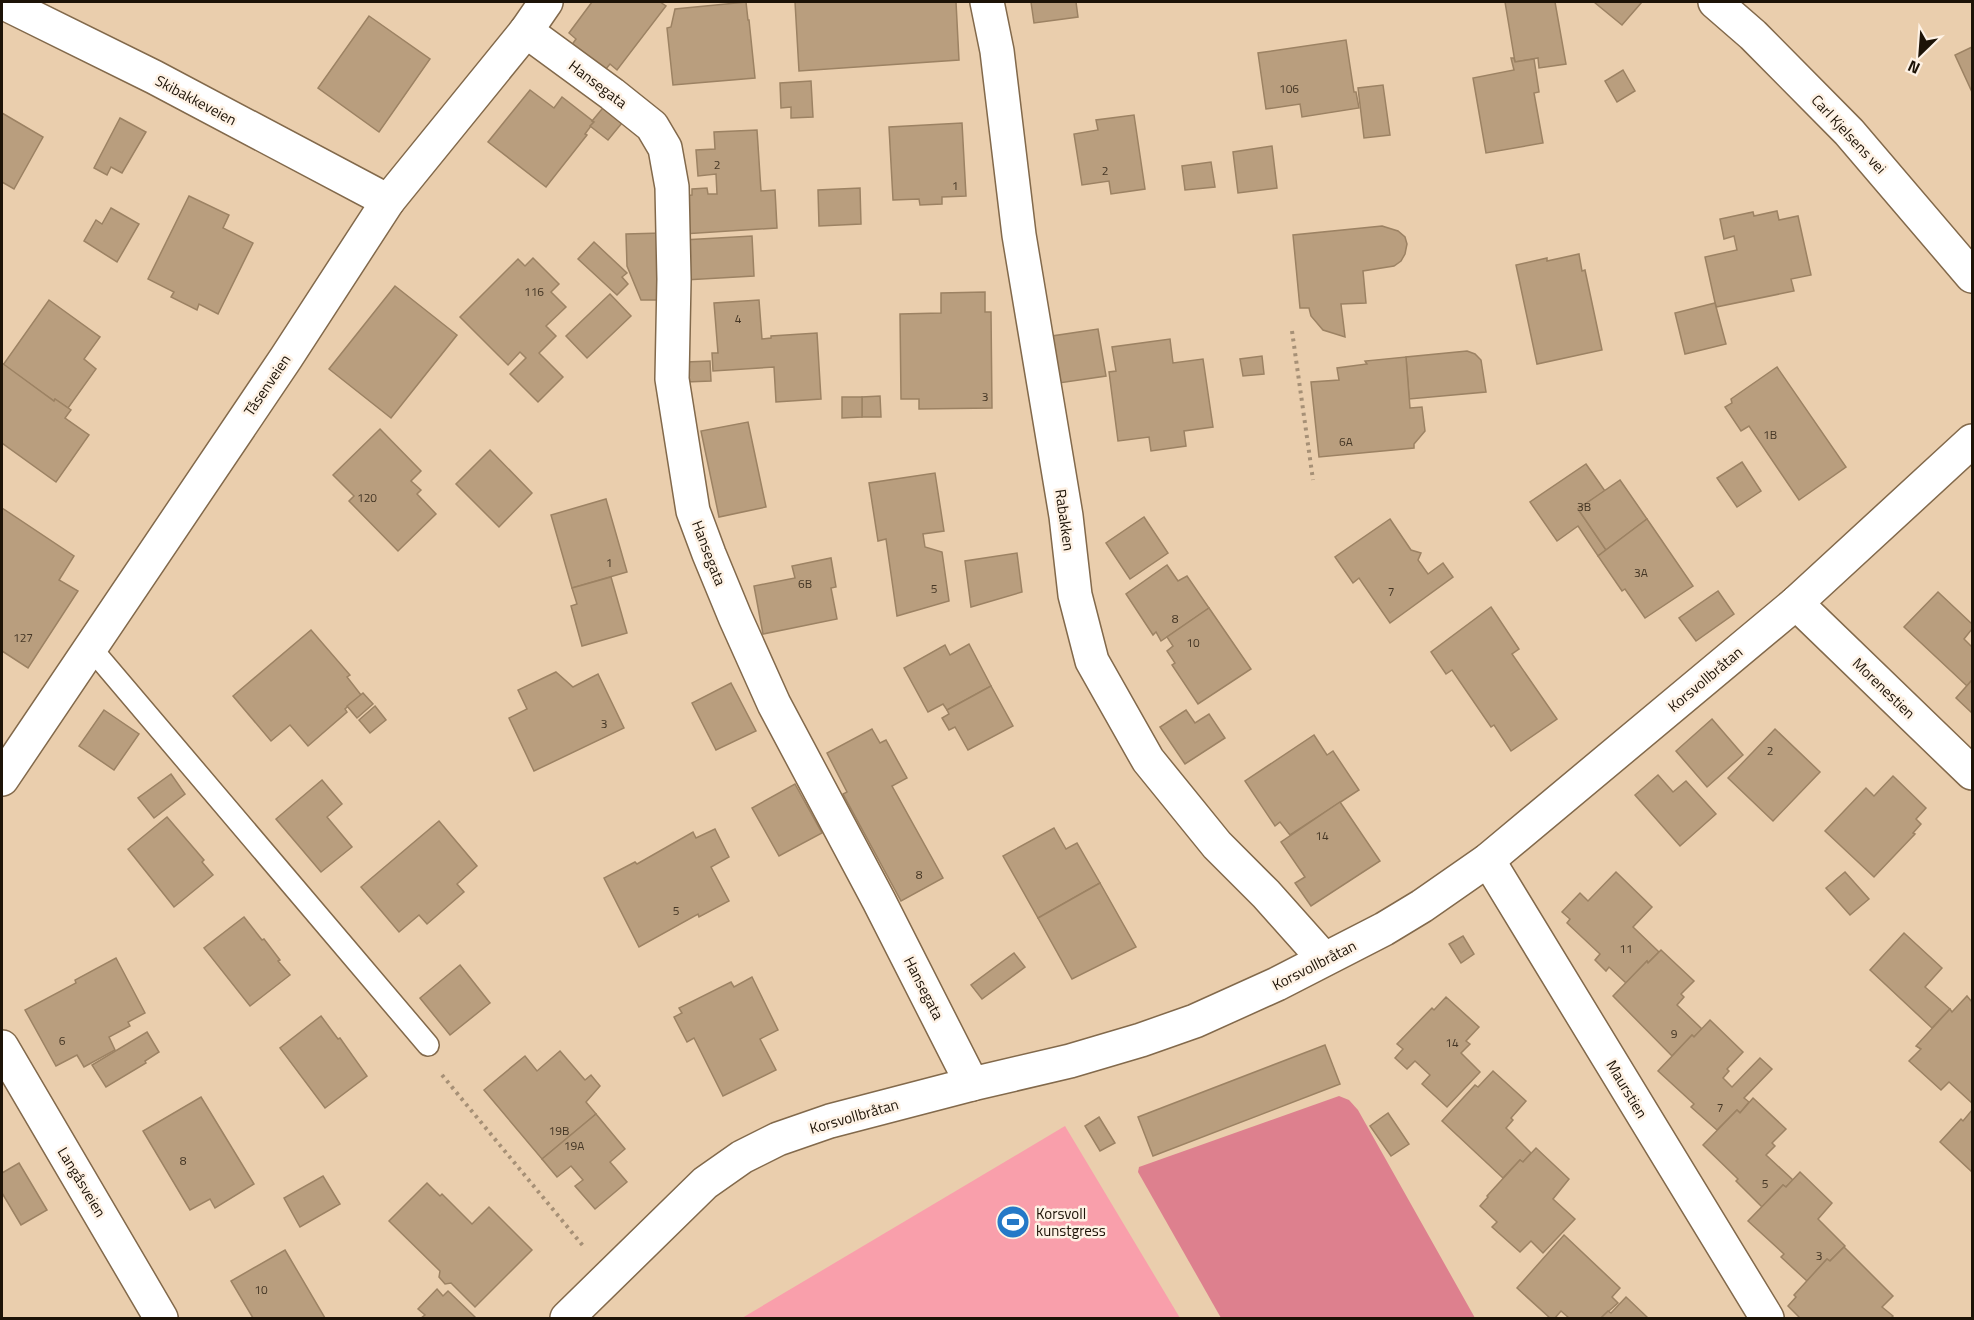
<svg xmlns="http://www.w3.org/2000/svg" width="1974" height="1320" viewBox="0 0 1974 1320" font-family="'Titillium Web',sans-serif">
  <rect width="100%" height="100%" fill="#eacead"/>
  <path fill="#f99fab" d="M 1065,1126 L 1180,1318 L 742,1318 Z"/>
  <path fill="#dd808e" d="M 1339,1096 L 1349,1100 L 1358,1110 L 1475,1318 L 1221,1318 L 1138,1172 L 1139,1167 Z"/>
  <g fill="#b99e7e" stroke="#9c8263" stroke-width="1.5">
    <path d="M 592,2 L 660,2 L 666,6 L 617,70 L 610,64 L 601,75 L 568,50 L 576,39 L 569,33 Z"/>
    <path d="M 746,2 L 748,20 L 749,20 L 755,78 L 673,85 L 667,28 L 671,27 L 675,9 Z"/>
    <path d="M 795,2 L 956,2 L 959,60 L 799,71 Z"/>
    <path d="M 1031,2 L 1076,2 L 1078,17 L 1034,23 Z"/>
    <path d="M 1505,2 L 1555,2 L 1566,64 L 1539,68 L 1538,58 L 1515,62 Z"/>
    <path d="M 1594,2 L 1642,2 L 1622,25 Z"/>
    <path d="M 369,16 L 430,59 L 379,132 L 318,88 Z"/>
    <path d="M 1346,40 L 1354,92 L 1356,92 L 1359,108 L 1302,117 L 1300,104 L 1266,109 L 1258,53 Z"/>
    <path d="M 1972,47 L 1972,92 L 1955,55 Z"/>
    <path d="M 1511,58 L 1514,58 L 1515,62 L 1534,59 L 1539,92 L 1534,93 L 1543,143 L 1486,153 L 1473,78 L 1514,70 Z"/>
    <path d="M 1623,70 L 1635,91 L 1617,102 L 1605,81 Z"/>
    <path d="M 811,81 L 813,117 L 791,118 L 791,107 L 781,108 L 780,83 Z"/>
    <path d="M 1383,85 L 1390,135 L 1364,138 L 1358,88 Z"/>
    <path d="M 530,90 L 554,108 L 562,97 L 594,122 L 585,134 L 587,135 L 546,187 L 488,142 Z"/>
    <path d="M 607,103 L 626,118 L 608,140 L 590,126 L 594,122 L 592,121 Z"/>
    <path d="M 2,113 L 43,137 L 14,189 L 2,182 Z"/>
    <path d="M 1134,115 L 1145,189 L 1111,194 L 1109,181 L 1082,185 L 1074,134 L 1098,130 L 1096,120 Z"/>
    <path d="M 120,118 L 146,132 L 122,173 L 111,167 L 107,175 L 94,168 Z"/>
    <path d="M 962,123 L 966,196 L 942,197 L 942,204 L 920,205 L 919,199 L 893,200 L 889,127 Z"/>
    <path d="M 757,130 L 761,191 L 775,190 L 777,228 L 683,234 L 681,196 L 692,195 L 692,189 L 707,188 L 708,194 L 717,194 L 716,174 L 698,176 L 696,150 L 715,149 L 714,132 Z"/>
    <path d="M 1272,146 L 1277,188 L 1238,193 L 1233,152 Z"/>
    <path d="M 1211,162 L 1215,187 L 1185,190 L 1182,166 Z"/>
    <path d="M 860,188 L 861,224 L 819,226 L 818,190 Z"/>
    <path d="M 189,196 L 229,215 L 223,228 L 253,243 L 218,314 L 199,304 L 197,310 L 171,297 L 174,292 L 148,279 Z"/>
    <path d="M 111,208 L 139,224 L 117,262 L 84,241 L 96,220 L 102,224 Z"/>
    <path d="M 1777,211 L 1779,220 L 1798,216 L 1811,275 L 1791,279 L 1794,291 L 1716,307 L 1705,257 L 1737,250 L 1734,236 L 1724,239 L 1720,219 L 1753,212 L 1754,216 Z"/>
    <path d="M 1382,226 L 1398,231 L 1405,237 L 1407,244 L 1405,254 L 1401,261 L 1394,266 L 1363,271 L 1366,303 L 1341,304 L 1345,337 L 1323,330 L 1311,316 L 1309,308 L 1300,308 L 1293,235 Z"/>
    <path d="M 662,233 L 665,300 L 641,300 L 627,266 L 626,234 Z"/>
    <path d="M 752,236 L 754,276 L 685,280 L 683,240 Z"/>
    <path d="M 594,242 L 627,273 L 622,277 L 628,284 L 617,295 L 578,259 Z"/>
    <path d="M 1579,254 L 1582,271 L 1585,270 L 1602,350 L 1537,364 L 1516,265 L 1547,258 L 1547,261 Z"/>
    <path d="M 533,258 L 559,284 L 551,292 L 566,307 L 546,326 L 556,336 L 539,353 L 563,377 L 538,402 L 510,374 L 526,358 L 520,352 L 508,365 L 460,317 L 518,259 L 525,266 Z"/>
    <path d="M 395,286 L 457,335 L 391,418 L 329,369 Z"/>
    <path d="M 985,292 L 985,312 L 991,312 L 992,408 L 919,409 L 919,399 L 901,399 L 900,314 L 941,313 L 941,293 Z"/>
    <path d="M 610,294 L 631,316 L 587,358 L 566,336 Z"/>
    <path d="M 49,300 L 100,337 L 84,359 L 96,369 L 68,408 L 55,399 L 54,401 L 3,365 Z"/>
    <path d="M 759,300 L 762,339 L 771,338 L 771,336 L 817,333 L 821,399 L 776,402 L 774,367 L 713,371 L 712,353 L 718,353 L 714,303 Z"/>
    <path d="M 1715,303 L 1726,344 L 1685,354 L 1675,313 Z"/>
    <path d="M 1098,329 L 1106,376 L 1059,383 L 1052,336 Z"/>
    <path d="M 1170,339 L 1173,363 L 1203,359 L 1213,427 L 1184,431 L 1186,446 L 1151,451 L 1149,437 L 1118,441 L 1109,372 L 1116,371 L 1112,347 Z"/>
    <path d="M 1467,351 L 1475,354 L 1481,360 L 1486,392 L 1409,399 L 1406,357 Z"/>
    <path d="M 1262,356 L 1264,374 L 1243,376 L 1240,359 Z"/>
    <path d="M 1406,357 L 1410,408 L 1422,407 L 1425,431 L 1414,444 L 1414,448 L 1319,457 L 1311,382 L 1339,380 L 1337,368 L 1367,364 L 1365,361 Z"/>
    <path d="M 710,361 L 711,381 L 686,382 L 686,362 Z"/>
    <path d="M 2,363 L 54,401 L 55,399 L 71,410 L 65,418 L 89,435 L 56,482 L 2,443 Z"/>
    <path d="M 1777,367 L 1846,467 L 1799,500 L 1749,426 L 1741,431 L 1725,407 L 1732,403 L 1731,399 Z"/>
    <path d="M 880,396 L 881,417 L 862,417 L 862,397 Z"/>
    <path d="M 842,397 L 862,397 L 862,417 L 842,418 Z"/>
    <path d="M 748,422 L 766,507 L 719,517 L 701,431 Z"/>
    <path d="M 380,429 L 421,471 L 411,481 L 421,490 L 417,494 L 436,514 L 398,551 L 349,501 L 354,496 L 333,475 Z"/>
    <path d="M 490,450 L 532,493 L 499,527 L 456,484 Z"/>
    <path d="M 1742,462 L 1761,491 L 1737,507 L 1717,478 Z"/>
    <path d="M 1586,464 L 1605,491 L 1578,509 L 1606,550 L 1598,556 L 1578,526 L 1557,541 L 1530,502 Z"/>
    <path d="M 935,473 L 944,531 L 923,534 L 925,547 L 942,552 L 949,601 L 897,616 L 886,539 L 878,541 L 869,483 Z"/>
    <path d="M 1620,480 L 1647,519 L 1606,550 L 1578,509 Z"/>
    <path d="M 606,499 L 627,572 L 572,588 L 551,515 Z"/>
    <path d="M 2,508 L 74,556 L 59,580 L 78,591 L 28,668 L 2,651 Z"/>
    <path d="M 1144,517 L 1168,553 L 1130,579 L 1106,543 Z"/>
    <path d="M 1390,519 L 1411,550 L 1421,553 L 1418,560 L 1428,574 L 1443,563 L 1453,577 L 1390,623 L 1359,578 L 1353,583 L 1335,557 Z"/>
    <path d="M 1647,519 L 1693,586 L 1645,618 L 1625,589 L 1622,591 L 1598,556 Z"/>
    <path d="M 1017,553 L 1022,592 L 971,607 L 965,561 Z"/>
    <path d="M 831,558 L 836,587 L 831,588 L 837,619 L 763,634 L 754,586 L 795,578 L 792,566 Z"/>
    <path d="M 1167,565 L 1178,581 L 1187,576 L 1209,608 L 1161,641 L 1156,632 L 1153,635 L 1126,594 Z"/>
    <path d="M 611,577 L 627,633 L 582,646 L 571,606 L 577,604 L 572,588 Z"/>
    <path d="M 1718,591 L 1734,614 L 1696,641 L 1679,618 Z"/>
    <path d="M 1938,592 L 1972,624 L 1972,629 L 1964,639 L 1972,647 L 1972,680 L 1967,686 L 1904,627 Z"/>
    <path d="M 1491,607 L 1519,649 L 1512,654 L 1557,719 L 1511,751 L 1494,725 L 1491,727 L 1452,670 L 1446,674 L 1431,652 Z"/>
    <path d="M 1209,608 L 1251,669 L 1198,704 L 1172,665 L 1175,663 L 1167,651 L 1173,646 L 1167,637 Z"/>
    <path d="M 311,630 L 350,675 L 347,677 L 361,695 L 345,709 L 347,712 L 308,746 L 290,725 L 271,741 L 233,696 Z"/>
    <path d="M 969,644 L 991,686 L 947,710 L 943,704 L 928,712 L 904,668 L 945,645 L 950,655 Z"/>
    <path d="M 556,672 L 573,687 L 598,674 L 624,728 L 534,771 L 509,718 L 527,709 L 518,690 Z"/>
    <path d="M 1972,680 L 1972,713 L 1956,698 Z"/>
    <path d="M 731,683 L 756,731 L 716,750 L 692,703 Z"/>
    <path d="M 991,686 L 1013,726 L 968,750 L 955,727 L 949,730 L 942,718 L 949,714 L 947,710 Z"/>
    <path d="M 363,693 L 373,704 L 357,718 L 347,706 Z"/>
    <path d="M 375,706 L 386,720 L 370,733 L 359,720 Z"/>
    <path d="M 104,710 L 139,734 L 114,770 L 79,746 Z"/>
    <path d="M 1186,710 L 1195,723 L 1209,714 L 1225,738 L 1185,764 L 1160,727 Z"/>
    <path d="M 1712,719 L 1743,755 L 1707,787 L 1676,751 Z"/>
    <path d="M 872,729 L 880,743 L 886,740 L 907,778 L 892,786 L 943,878 L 901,901 L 843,794 L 847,792 L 827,753 Z"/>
    <path d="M 1775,729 L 1820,772 L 1773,821 L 1728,778 Z"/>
    <path d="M 1314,735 L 1327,755 L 1333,751 L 1359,790 L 1290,835 L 1280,822 L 1275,826 L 1245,781 Z"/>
    <path d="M 171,774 L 185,794 L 154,818 L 138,798 Z"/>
    <path d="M 1658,775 L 1673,792 L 1686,781 L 1716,814 L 1680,846 L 1635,795 Z"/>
    <path d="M 1893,776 L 1926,808 L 1916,819 L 1921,824 L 1913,833 L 1915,834 L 1874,877 L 1825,831 L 1866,788 L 1874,796 Z"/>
    <path d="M 322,780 L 342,804 L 327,817 L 352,847 L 321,872 L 276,819 Z"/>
    <path d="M 795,784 L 822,833 L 779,856 L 752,808 Z"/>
    <path d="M 1340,802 L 1380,861 L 1311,906 L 1295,883 L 1305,877 L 1281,842 Z"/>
    <path d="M 167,817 L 204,860 L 202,862 L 213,875 L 174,907 L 128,849 Z"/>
    <path d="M 439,821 L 477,866 L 457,884 L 464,892 L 427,924 L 419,915 L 399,932 L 361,887 Z"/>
    <path d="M 1054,828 L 1066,849 L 1077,843 L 1100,883 L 1038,918 L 1003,856 Z"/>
    <path d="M 715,829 L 729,857 L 711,867 L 729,901 L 699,917 L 698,914 L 639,947 L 604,878 L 635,862 L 637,864 L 693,832 L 696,838 Z"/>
    <path d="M 1616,872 L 1652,907 L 1633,927 L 1659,952 L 1648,963 L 1647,961 L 1626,983 L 1609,967 L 1606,971 L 1595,960 L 1600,954 L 1567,923 L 1570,919 L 1562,912 L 1580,893 L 1588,901 Z"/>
    <path d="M 1845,872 L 1869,899 L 1850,915 L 1826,888 Z"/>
    <path d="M 1100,883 L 1136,947 L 1072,979 L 1038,918 Z"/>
    <path d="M 244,917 L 262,940 L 264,939 L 280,960 L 278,961 L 290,975 L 250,1006 L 204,948 Z"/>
    <path d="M 1904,933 L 1942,968 L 1925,987 L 1950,1009 L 1932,1028 L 1870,970 Z"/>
    <path d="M 1463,936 L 1474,954 L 1461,963 L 1449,944 Z"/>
    <path d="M 1661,950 L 1694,981 L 1681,994 L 1684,997 L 1677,1005 L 1702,1029 L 1694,1037 L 1692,1035 L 1672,1056 L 1613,996 L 1647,961 L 1648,963 Z"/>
    <path d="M 1014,953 L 1025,967 L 982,999 L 971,985 Z"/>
    <path d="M 116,958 L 145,1013 L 128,1022 L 130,1026 L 109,1037 L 115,1050 L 84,1067 L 77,1055 L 56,1066 L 25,1010 L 76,983 L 75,980 Z"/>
    <path d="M 460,965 L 490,1003 L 450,1035 L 420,998 Z"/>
    <path d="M 752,977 L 778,1030 L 760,1039 L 776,1070 L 723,1096 L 694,1038 L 687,1042 L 674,1017 L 682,1013 L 679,1008 L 731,982 L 734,987 Z"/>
    <path d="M 1967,996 L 1972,1002 L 1972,1103 L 1949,1082 L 1941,1090 L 1909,1061 L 1921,1049 L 1916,1046 L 1950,1009 L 1952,1012 Z"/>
    <path d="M 1446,997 L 1479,1027 L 1466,1041 L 1470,1044 L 1461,1053 L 1480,1072 L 1447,1107 L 1422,1084 L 1430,1075 L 1415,1061 L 1407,1069 L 1395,1058 L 1403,1049 L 1397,1044 L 1432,1008 L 1434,1010 Z"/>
    <path d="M 321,1016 L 338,1039 L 340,1038 L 367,1076 L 325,1108 L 280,1048 Z"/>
    <path d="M 1710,1020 L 1743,1052 L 1727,1069 L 1729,1071 L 1723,1078 L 1732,1087 L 1760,1058 L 1772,1069 L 1744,1098 L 1749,1102 L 1740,1113 L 1737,1110 L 1717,1130 L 1691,1107 L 1694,1104 L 1658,1071 L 1692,1035 L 1694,1037 Z"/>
    <path d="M 147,1032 L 159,1052 L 145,1061 L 146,1063 L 106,1087 L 92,1065 Z"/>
    <path d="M 1325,1045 L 1340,1084 L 1153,1156 L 1138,1117 Z"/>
    <path d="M 560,1051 L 585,1080 L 591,1075 L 600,1086 L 586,1102 L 596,1114 L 542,1159 L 484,1090 L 525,1056 L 537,1071 Z"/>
    <path d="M 1493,1071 L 1526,1101 L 1511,1118 L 1513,1120 L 1506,1128 L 1531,1153 L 1523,1162 L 1520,1160 L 1503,1178 L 1442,1121 L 1475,1085 L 1478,1087 Z"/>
    <path d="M 201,1097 L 254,1184 L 215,1208 L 210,1199 L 190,1210 L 143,1131 Z"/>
    <path d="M 1753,1098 L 1786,1129 L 1772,1143 L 1775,1146 L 1766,1155 L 1793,1180 L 1786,1187 L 1783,1185 L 1762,1207 L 1736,1181 L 1738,1179 L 1703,1145 L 1737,1110 L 1740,1113 Z"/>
    <path d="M 1972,1110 L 1972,1172 L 1940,1142 L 1961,1119 L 1963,1121 Z"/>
    <path d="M 1388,1113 L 1409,1144 L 1391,1156 L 1370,1126 Z"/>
    <path d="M 596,1114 L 625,1149 L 610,1162 L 627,1182 L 595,1209 L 575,1186 L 583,1180 L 571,1166 L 557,1177 L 542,1159 Z"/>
    <path d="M 1099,1117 L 1115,1143 L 1100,1151 L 1085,1126 Z"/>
    <path d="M 1536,1148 L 1569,1179 L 1553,1199 L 1575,1219 L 1543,1253 L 1531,1241 L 1520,1252 L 1492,1227 L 1497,1222 L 1480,1206 L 1488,1197 L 1487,1196 L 1520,1160 L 1523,1162 Z"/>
    <path d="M 19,1163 L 47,1210 L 21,1225 L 2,1193 L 2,1173 Z"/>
    <path d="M 1800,1172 L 1832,1203 L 1818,1219 L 1845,1246 L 1830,1261 L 1827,1259 L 1807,1281 L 1781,1257 L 1784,1254 L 1748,1221 L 1783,1185 L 1786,1187 Z"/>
    <path d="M 323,1176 L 340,1204 L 300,1227 L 284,1198 Z"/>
    <path d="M 427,1183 L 440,1196 L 442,1194 L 472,1224 L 489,1207 L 532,1250 L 475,1307 L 451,1283 L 445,1284 L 439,1277 L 440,1271 L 389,1221 Z"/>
    <path d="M 1564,1235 L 1620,1288 L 1612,1297 L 1618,1303 L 1601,1318 L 1569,1318 L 1561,1311 L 1555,1318 L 1550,1318 L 1517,1288 Z"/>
    <path d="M 1844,1247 L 1893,1296 L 1882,1307 L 1893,1316 L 1891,1318 L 1800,1318 L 1788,1306 L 1796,1297 L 1794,1295 L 1827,1259 L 1830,1261 Z"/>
    <path d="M 285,1250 L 325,1318 L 253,1318 L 231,1281 Z"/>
    <path d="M 437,1289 L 443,1296 L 448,1291 L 476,1318 L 421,1318 L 425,1315 L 418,1309 Z"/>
    <path d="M 1626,1297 L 1648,1318 L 1601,1318 L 1608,1311 L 1611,1313 Z"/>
  </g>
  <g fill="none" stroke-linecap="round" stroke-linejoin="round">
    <g stroke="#82694b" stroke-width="24">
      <path id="lane" d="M 90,647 L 428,1045"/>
    </g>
    <g stroke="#82694b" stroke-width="36">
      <g id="street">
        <path d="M 2,2 L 154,77 L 388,201"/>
        <path d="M 987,2 L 997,51 L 1019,235 L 1066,516 L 1075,595 L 1092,661 L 1148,760 L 1217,845 L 1266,894 L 1324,959"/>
        <path d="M 526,31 L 612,94 L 652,126 L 665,148 L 672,187 L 674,279 L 672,379 L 693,511 L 709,554 L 735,617 L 774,704 L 879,901 L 972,1084"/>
        <path d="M 1796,603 L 1972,773"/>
        <path d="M 2,779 L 286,358 L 388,201 L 526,31 L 546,2"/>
        <path d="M 1488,860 L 1767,1318"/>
        <path d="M 2,1047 L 161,1318"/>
        <path d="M 567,1318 L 705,1183 L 742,1157 L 778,1139 L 830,1121 L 972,1084 L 1070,1061 L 1141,1040 L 1195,1021 L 1277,984 L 1384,929 L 1422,906 L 1488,860 L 1796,603 L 1972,441"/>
      </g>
    </g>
    <g stroke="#82694b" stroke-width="36">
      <path id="secondary" d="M 1715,2 L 1753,35 L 1849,132 L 1972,276"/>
    </g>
    <g stroke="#a69076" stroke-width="4" stroke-dasharray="3 4.5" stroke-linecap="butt">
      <path d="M 1292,331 L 1313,480"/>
      <path d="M 442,1075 L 584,1247"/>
    </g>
    <use href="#lane" stroke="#fff" stroke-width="21"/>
    <use href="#street" stroke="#fff" stroke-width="33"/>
    <use href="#secondary" stroke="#fff" stroke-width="33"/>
  </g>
  <defs>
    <g id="stadium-disc" transform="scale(1.725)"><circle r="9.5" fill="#2579c7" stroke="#fef2e5"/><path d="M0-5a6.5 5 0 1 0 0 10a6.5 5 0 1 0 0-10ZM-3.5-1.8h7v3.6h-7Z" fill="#fff"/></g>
  </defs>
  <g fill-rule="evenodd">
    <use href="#stadium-disc" x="1013" y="1222"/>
  </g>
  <g text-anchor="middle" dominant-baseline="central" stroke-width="5" stroke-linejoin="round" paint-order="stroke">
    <g font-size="12" fill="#443625">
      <text x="1289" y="88">106</text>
      <text x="717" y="164">2</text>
      <text x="1105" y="170">2</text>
      <text x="955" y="185">1</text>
      <text x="534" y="291">116</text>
      <text x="738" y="318">4</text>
      <text x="985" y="396">3</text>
      <text x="1770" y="434">1B</text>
      <text x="1346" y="441">6A</text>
      <text x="367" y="497">120</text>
      <text x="1584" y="506">3B</text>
      <text x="609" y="562">1</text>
      <text x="1641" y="572">3A</text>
      <text x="805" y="583">6B</text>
      <text x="934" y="588">5</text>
      <text x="1391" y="591">7</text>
      <text x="1175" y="618">8</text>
      <text x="23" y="637">127</text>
      <text x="1193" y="642">10</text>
      <text x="604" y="723">3</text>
      <text x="1770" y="750">2</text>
      <text x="1322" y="835">14</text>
      <text x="919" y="874">8</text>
      <text x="676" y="910">5</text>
      <text x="1626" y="948">11</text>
      <text x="1674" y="1033">9</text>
      <text x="62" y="1040">6</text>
      <text x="1452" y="1042">14</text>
      <text x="1720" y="1107">7</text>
      <text x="559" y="1130">19B</text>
      <text x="574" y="1145">19A</text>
      <text x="183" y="1160">8</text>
      <text x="1765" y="1183">5</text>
      <text x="1819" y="1255">3</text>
      <text x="261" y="1289">10</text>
    </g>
    <g font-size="15" fill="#1d1307" stroke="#fef2e5">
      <text transform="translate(598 84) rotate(37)">Hansegata</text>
      <text transform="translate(196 100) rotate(28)">Skibakkeveien</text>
      <text transform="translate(1849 134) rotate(47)">Carl Kjelsens vei</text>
      <text transform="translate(267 385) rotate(-56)">Tåsenveien</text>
      <text transform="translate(1065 520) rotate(82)">Rabakken</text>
      <text transform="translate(709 553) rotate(69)">Hansegata</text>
      <text transform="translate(1705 679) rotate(-40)">Korsvollbråtan</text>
      <text transform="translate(1884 688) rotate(44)">Morenestien</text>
      <text transform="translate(1314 965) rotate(-27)">Korsvollbråtan</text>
      <text transform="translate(924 988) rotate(63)">Hansegata</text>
      <text transform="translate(1627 1089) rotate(59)">Maurstien</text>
      <text transform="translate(854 1116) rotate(-16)">Korsvollbråtan</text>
      <text transform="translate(82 1182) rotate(59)">Langåsveien</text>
    </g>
    <g font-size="15" fill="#1d1307" stroke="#fef2e5" text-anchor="start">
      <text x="1036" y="1213">Korsvoll<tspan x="1036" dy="17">kunstgress</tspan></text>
    </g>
  </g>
  <rect width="1974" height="1320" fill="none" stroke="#1d1307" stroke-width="6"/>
  <g transform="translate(1920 54) rotate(205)" stroke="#fef2e5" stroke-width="4.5" paint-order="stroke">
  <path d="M0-4.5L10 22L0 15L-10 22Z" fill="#1d1307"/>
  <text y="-9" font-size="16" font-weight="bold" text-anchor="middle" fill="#1d1307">N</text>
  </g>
</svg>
